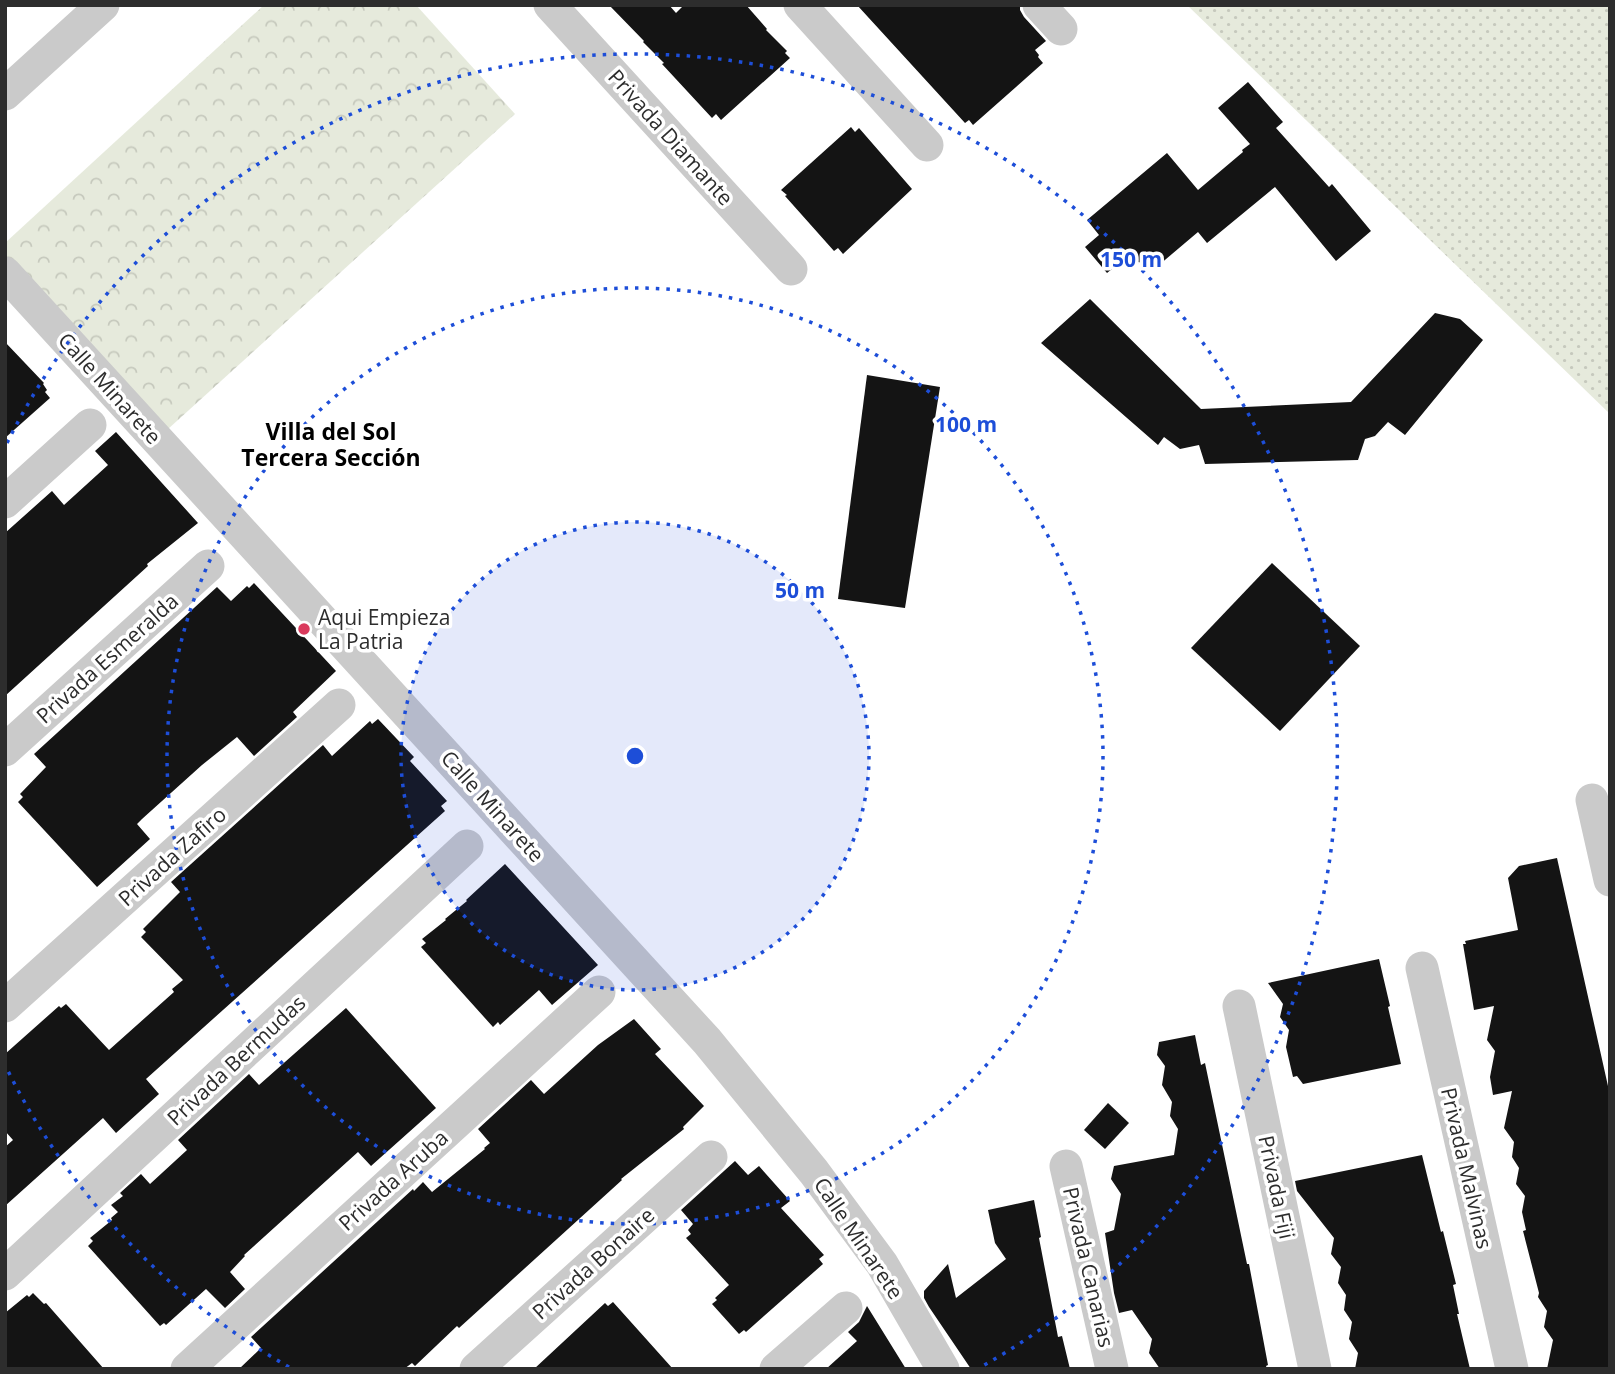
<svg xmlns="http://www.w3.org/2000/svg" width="1615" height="1374" viewBox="0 0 1615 1374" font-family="'Open Sans',sans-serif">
  <defs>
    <pattern id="grass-dots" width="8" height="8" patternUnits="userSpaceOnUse" patternTransform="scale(1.75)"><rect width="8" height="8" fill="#e6eadc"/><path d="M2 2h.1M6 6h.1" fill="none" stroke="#c6c9bd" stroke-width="1.8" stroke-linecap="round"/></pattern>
    <pattern id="park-crowns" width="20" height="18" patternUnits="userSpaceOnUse" patternTransform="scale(1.75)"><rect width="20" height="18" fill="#e6eadc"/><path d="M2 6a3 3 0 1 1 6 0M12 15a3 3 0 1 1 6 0" fill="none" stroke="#c6c9bd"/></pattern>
  </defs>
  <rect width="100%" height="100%" fill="#fff"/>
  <path fill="url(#grass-dots)" d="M 1187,5 L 1610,5 L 1610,414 Z"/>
  <path fill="url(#park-crowns)" d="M 264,5 L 416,5 L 515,114 L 157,439 L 5,273 L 5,243 Z"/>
  <g fill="#141414">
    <path d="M 609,5 L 669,5 L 676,13 L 684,5 L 746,5 L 767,29 L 766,30 L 787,51 L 785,53 L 790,58 L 721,120 L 716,114 L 712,118 L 662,64 L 664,63 L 643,42 L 644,41 Z"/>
    <path d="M 857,5 L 1020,5 L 1020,10 L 1024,17 L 1046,41 L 1035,50 L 1039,55 L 1038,57 L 1043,63 L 973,125 L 969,120 L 965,123 Z"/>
    <path d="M 1248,82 L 1283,122 L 1276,128 L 1329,187 L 1332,184 L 1371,231 L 1336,261 L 1275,187 L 1207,243 L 1198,232 L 1159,265 L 1123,260 L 1107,273 L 1085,247 L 1099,235 L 1087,220 L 1167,153 L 1198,190 L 1243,152 L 1242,150 L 1250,144 L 1218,108 Z"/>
    <path d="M 851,127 L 855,132 L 859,128 L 912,189 L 843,254 L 838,248 L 834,251 L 785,196 L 787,195 L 781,190 Z"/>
    <path d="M 1090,299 L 1201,409 L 1351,402 L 1435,313 L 1460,319 L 1483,340 L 1405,435 L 1388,422 L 1375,436 L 1365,439 L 1358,460 L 1205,464 L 1199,445 L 1180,449 L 1164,437 L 1158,445 L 1041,343 Z"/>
    <path d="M 5,342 L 44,383 L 43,384 L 47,390 L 45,392 L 50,398 L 5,438 Z"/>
    <path d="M 867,375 L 940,387 L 905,608 L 838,599 Z"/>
    <path d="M 116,432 L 198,523 L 147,564 L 148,566 L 5,696 L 5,533 L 52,491 L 64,505 L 108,465 L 95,451 Z"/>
    <path d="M 1272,563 L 1360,646 L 1280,731 L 1191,648 Z"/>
    <path d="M 254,583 L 336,671 L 293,712 L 297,717 L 254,756 L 237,737 L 202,765 L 142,819 L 137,824 L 150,839 L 97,887 L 18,802 L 23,797 L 20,794 L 46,767 L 34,754 L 217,587 L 231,601 L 247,586 L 249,588 Z"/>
    <path d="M 378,719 L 414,757 L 410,761 L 447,801 L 441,806 L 445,811 L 146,1079 L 159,1094 L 116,1133 L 103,1118 L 5,1206 L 5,1147 L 13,1140 L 5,1131 L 5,1054 L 59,1006 L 61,1008 L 66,1004 L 109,1050 L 174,992 L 172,989 L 183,980 L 141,937 L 146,932 L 143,929 L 180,892 L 171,882 L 323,745 L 332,756 L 370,721 L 372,724 Z"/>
    <path d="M 1557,858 L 1610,1095 L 1610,1369 L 1547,1369 L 1553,1340 L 1544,1327 L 1547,1311 L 1538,1297 L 1539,1293 L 1523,1231 L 1526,1230 L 1522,1212 L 1525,1196 L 1516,1184 L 1519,1168 L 1512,1157 L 1514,1142 L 1504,1128 L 1512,1091 L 1493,1095 L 1490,1077 L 1495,1051 L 1487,1040 L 1494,1006 L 1474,1010 L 1463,944 L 1466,944 L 1465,941 L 1518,930 L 1508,878 L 1519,866 Z"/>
    <path d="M 505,864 L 598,965 L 552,1005 L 539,990 L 500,1025 L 498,1022 L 493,1027 L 421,947 L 426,943 L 422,939 L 446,920 L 445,919 L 467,901 L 466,900 Z"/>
    <path d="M 1379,959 L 1390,1006 L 1388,1007 L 1401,1064 L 1303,1084 L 1297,1076 L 1293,1077 L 1286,1047 L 1289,1030 L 1280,1017 L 1283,1004 L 1268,983 Z"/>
    <path d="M 346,1008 L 436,1108 L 371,1166 L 358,1152 L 244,1255 L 245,1256 L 230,1272 L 245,1289 L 225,1308 L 206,1289 L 166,1325 L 164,1323 L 160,1326 L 88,1246 L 93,1241 L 90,1238 L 112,1220 L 111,1218 L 118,1212 L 111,1205 L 123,1196 L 120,1193 L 141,1174 L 150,1184 L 187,1150 L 178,1140 L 249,1074 L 259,1085 Z"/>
    <path d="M 634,1019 L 661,1049 L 655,1054 L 704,1106 L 683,1127 L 684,1129 L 621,1179 L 622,1180 L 459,1328 L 457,1326 L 415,1366 L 412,1363 L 404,1369 L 239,1369 L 261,1348 L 251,1337 L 413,1189 L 414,1191 L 423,1182 L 432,1192 L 485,1149 L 484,1148 L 490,1143 L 478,1129 L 531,1080 L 544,1094 L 598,1045 Z"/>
    <path d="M 1195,1035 L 1201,1065 L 1205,1063 L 1247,1264 L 1249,1264 L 1268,1365 L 1266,1366 L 1267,1369 L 1160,1369 L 1149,1353 L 1152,1339 L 1132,1310 L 1119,1313 L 1114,1293 L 1105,1233 L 1114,1230 L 1121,1194 L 1111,1179 L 1114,1166 L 1174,1155 L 1178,1129 L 1170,1116 L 1172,1102 L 1162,1085 L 1165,1066 L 1157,1055 L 1159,1042 Z"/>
    <path d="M 1108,1103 L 1129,1123 L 1105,1149 L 1084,1130 Z"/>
    <path d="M 1422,1155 L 1441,1232 L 1443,1231 L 1456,1284 L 1453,1285 L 1459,1314 L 1457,1314 L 1470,1369 L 1355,1369 L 1358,1353 L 1349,1339 L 1352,1322 L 1344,1310 L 1346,1295 L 1338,1283 L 1341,1267 L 1331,1254 L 1334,1238 L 1297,1191 L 1295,1181 Z"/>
    <path d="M 735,1161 L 748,1175 L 759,1166 L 790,1201 L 781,1208 L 824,1255 L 819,1259 L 823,1264 L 746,1332 L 744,1330 L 739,1334 L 712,1304 L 717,1300 L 715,1298 L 729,1285 L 686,1238 L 691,1234 L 688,1230 L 693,1224 L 681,1210 Z"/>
    <path d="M 1034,1200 L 1041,1237 L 1039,1238 L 1058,1337 L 1062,1336 L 1070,1369 L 971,1369 L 929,1307 L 924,1298 L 924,1291 L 948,1264 L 956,1298 L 1006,1259 L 995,1243 L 988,1210 Z"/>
    <path d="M 33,1293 L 44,1304 L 46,1303 L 104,1369 L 5,1369 L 5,1313 L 27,1295 L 29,1297 Z"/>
    <path d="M 613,1302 L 673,1369 L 534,1369 L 605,1303 L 608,1306 Z"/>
    <path d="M 867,1306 L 906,1369 L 826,1369 L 857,1341 L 848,1332 L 859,1322 Z"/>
  </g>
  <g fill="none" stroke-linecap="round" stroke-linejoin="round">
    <g stroke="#cacaca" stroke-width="33">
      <path d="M 550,5 L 791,269"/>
      <path d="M 800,5 L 927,145"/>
      <path d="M 1039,5 L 1061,29"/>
      <path d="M 5,94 L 103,5"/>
      <path d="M 5,273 L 707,1041 L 814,1172 L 882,1264 L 943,1369"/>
      <path d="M 5,502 L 90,425"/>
      <path d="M 5,750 L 208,566"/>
      <path d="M 1592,800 L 1610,880"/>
      <path d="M 1422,968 L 1512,1369"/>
      <path d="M 5,1006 L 339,705"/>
      <path d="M 1239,1006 L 1315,1369"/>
      <path d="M 1066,1166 L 1112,1369"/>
      <path d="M 5,1274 L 467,846"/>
      <path d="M 187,1369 L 599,992"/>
      <path d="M 476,1369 L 711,1157"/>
      <path d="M 776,1369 L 846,1308"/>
    </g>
  </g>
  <circle cx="635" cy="756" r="234" fill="#1d4ed8" fill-opacity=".12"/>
  <g fill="none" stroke="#1d4ed8" stroke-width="3.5" stroke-dasharray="3.5 7">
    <circle cx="635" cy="756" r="234"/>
    <circle cx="635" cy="756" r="468"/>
    <path d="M289 1367A702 702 0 0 1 7 1069M7 443A702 702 0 1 1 981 1367"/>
  </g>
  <circle fill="#da3a5d" stroke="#fff" stroke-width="2.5" cx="304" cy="629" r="7"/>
  <g text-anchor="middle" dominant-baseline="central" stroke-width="7" stroke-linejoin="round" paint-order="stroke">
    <g font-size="21" fill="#2d2d2d" stroke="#fff">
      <text transform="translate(671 137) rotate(48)">Privada Diamante</text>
      <text transform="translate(110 388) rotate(48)">Calle Minarete</text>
      <text transform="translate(107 658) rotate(-42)">Privada Esmeralda</text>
      <text transform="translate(493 806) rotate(48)">Calle Minarete</text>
      <text transform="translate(172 856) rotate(-42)">Privada Zafiro</text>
      <text transform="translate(236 1060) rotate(-43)">Privada Bermudas</text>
      <text transform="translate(1467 1168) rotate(77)">Privada Malvinas</text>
      <text transform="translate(393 1180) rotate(-42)">Privada Aruba</text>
      <text transform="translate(1277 1187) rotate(78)">Privada Fiji</text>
      <text transform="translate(859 1238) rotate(56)">Calle Minarete</text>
      <text transform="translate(593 1263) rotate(-42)">Privada Bonaire</text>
      <text transform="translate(1089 1267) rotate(77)">Privada Canarias</text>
    </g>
    <g font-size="21" fill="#2d2d2d" stroke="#fff" text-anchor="start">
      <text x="318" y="617">Aqui Empieza<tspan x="318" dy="24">La Patria</tspan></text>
    </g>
    <g font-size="23" font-weight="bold" fill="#000" stroke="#fff">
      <text x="331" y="431">Villa del Sol<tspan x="331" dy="26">Tercera Sección</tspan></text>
    </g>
  </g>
  <circle cx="635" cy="756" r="10" fill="#1d4ed8" stroke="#fff" stroke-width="3.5"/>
  <g font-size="21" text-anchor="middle" font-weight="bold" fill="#1d4ed8" stroke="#fff" stroke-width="7" stroke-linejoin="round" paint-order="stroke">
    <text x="1131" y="267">150 m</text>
    <text x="966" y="432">100 m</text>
    <text x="800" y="598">50 m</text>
  </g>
  <rect width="1615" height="1374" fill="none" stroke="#2d2d2d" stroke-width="14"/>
</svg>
